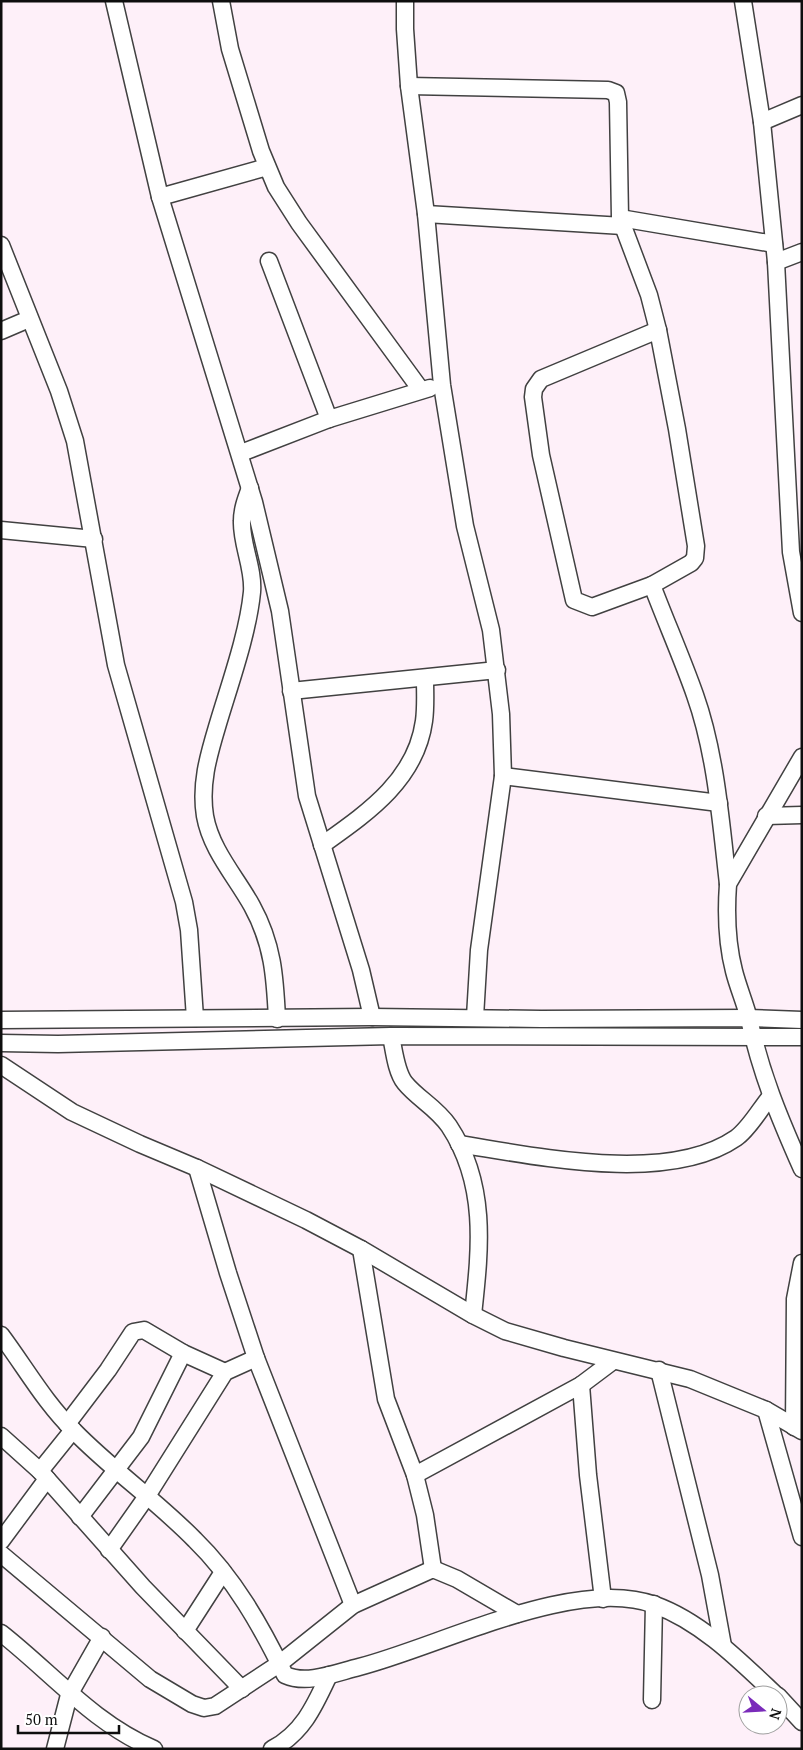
<svg xmlns="http://www.w3.org/2000/svg" width="803" height="1750" viewBox="0 0 803 1750" font-family="'PT Serif',serif">
  <rect width="100%" height="100%" fill="#fef0f9"/>
  <g fill="none" stroke-linecap="round" stroke-linejoin="round">
    <g stroke="#414141" stroke-width="19">
      <g id="minor">
        <path d="M 114,1 L 160,197 L 254,502 L 280,611 L 307,796 L 361,970 L 372,1017"/>
        <path d="M 221,1 L 230,49 L 261,151 L 276,187 L 299,223 L 421,390"/>
        <path d="M 405,1 L 405,29 L 409,86 L 426,214 L 442,385 L 465,526 L 491,630 L 501,714 L 503,776 L 479,950 L 475,1017"/>
        <path d="M 743,1 L 762,122 L 776,262 L 791,552 L 802,613"/>
        <path d="M 409,86 L 608,90 L 616,93 L 618,102 L 620,218 L 649,295 L 658,330 L 677,429 L 696,546 L 695,558 L 691,563 L 652,585 C 666,622 682,658 695,695 C 716,754 721,823 728,884"/>
        <path d="M 762,122 L 802,105"/>
        <path d="M 160,197 L 267,167"/>
        <path d="M 426,214 L 623,226"/>
        <path d="M 620,218 L 774,244"/>
        <path d="M 1,245 L 59,391 L 75,441 L 116,665 L 184,902 L 189,930 L 195,1018"/>
        <path d="M 269,261 L 329,419"/>
        <path d="M 776,262 L 802,252"/>
        <path d="M 1,331 L 29,319"/>
        <path d="M 241,453 L 329,419 L 430,388"/>
        <path d="M 250,488 C 246,499 242,509 242,521 C 241,544 254,568 252,592 C 248,634 229,686 217,727 C 208,757 200,785 205,816 C 211,850 236,877 252,906 C 273,944 275,977 277,1019"/>
        <path d="M 1,530 L 94,539"/>
        <path d="M 652,585 L 592,607 L 574,600 L 541,455 L 533,397 L 534,389 L 541,379 L 658,330"/>
        <path d="M 291,691 L 497,670"/>
        <path d="M 802,757 L 728,884 C 726,912 727,944 734,971 C 738,987 745,1003 749,1019 C 761,1074 779,1117 802,1169"/>
        <path d="M 503,776 L 719,803"/>
        <path d="M 766,816 L 802,815"/>
        <path d="M 322,845 C 367,813 416,780 424,721 C 426,707 425,692 425,679"/>
        <path d="M 1,1020 L 372,1017 L 541,1019 L 748,1018 L 802,1020"/>
        <path d="M 391,1036 C 394,1050 396,1072 405,1083 C 418,1099 436,1107 449,1126 C 488,1185 480,1250 473,1315"/>
        <path d="M 1,1043 L 58,1044 L 391,1036 L 802,1037"/>
        <path d="M 1,1065 L 72,1112 L 140,1144 L 197,1168 L 306,1220 L 361,1249 L 473,1315 L 505,1331 L 564,1348 L 690,1379 L 766,1410 L 802,1431"/>
        <path d="M 459,1144 C 536,1156 668,1185 736,1138 C 749,1129 760,1109 770,1097"/>
        <path d="M 197,1168 L 228,1273 L 256,1358 L 353,1605"/>
        <path d="M 361,1249 L 386,1399 L 415,1475 L 425,1515 L 433,1569"/>
        <path d="M 1,1335 C 25,1367 45,1403 74,1431 C 112,1470 157,1501 195,1540 C 234,1578 261,1626 285,1675 C 307,1685 335,1673 359,1667 C 438,1647 576,1575 655,1605 C 702,1622 741,1662 776,1695"/>
        <path d="M 659,1370 L 710,1575 L 723,1646"/>
        <path d="M 581,1385 L 588,1475 L 603,1599"/>
        <path d="M 766,1410 L 802,1537"/>
        <path d="M 67,1424 L 108,1370 L 133,1332 L 144,1330 L 183,1353 L 225,1372"/>
        <path d="M 794,1427 L 795,1299 L 802,1263"/>
        <path d="M 1,1436 L 40,1471 L 143,1587 L 242,1689"/>
        <path d="M 40,1471 L 73,1430"/>
        <path d="M 415,1475 L 581,1385 L 613,1361"/>
        <path d="M 80,1517 L 141,1437 L 183,1353"/>
        <path d="M 1,1541 L 47,1479"/>
        <path d="M 109,1550 L 147,1496 L 225,1372 L 256,1358"/>
        <path d="M 1,1554 L 150,1679 L 192,1704 L 204,1708 L 215,1706 L 279,1664 L 353,1605 L 433,1569 L 457,1579 L 517,1614"/>
        <path d="M 185,1631 L 223,1572"/>
        <path d="M 1,1633 C 52,1673 93,1723 154,1749"/>
        <path d="M 778,1696 L 802,1722"/>
        <path d="M 652,1700 L 654,1604"/>
        <path d="M 55,1749 L 69,1695 L 102,1637"/>
        <path d="M 272,1749 C 303,1733 315,1705 329,1675"/>
      </g>
    </g>
    <use href="#minor" stroke="#fff" stroke-width="16"/>
  </g>
  <rect width="803" height="1750" fill="none" stroke="#0e0e0e" stroke-width="5"/>
  <g transform="translate(763 1710) rotate(108)"><circle r="24" fill="#ffffff" stroke="#9f9f9f"/>
  <path d="M0-4L9 19L0 12L-9 19Z" fill="#7a2bba"/>
  <text y="-8" font-size="14" font-weight="bold" text-anchor="middle" fill="#0e0e0e">N</text>
  </g>
  <path d="M18 1725v8h101v-8" fill="none" stroke="#0e0e0e" stroke-width="2.5"/>
  <text x="25" y="1725" font-size="15" fill="#0e0e0e" stroke="#ffffff" stroke-width="4" paint-order="stroke">50 m</text>
</svg>
